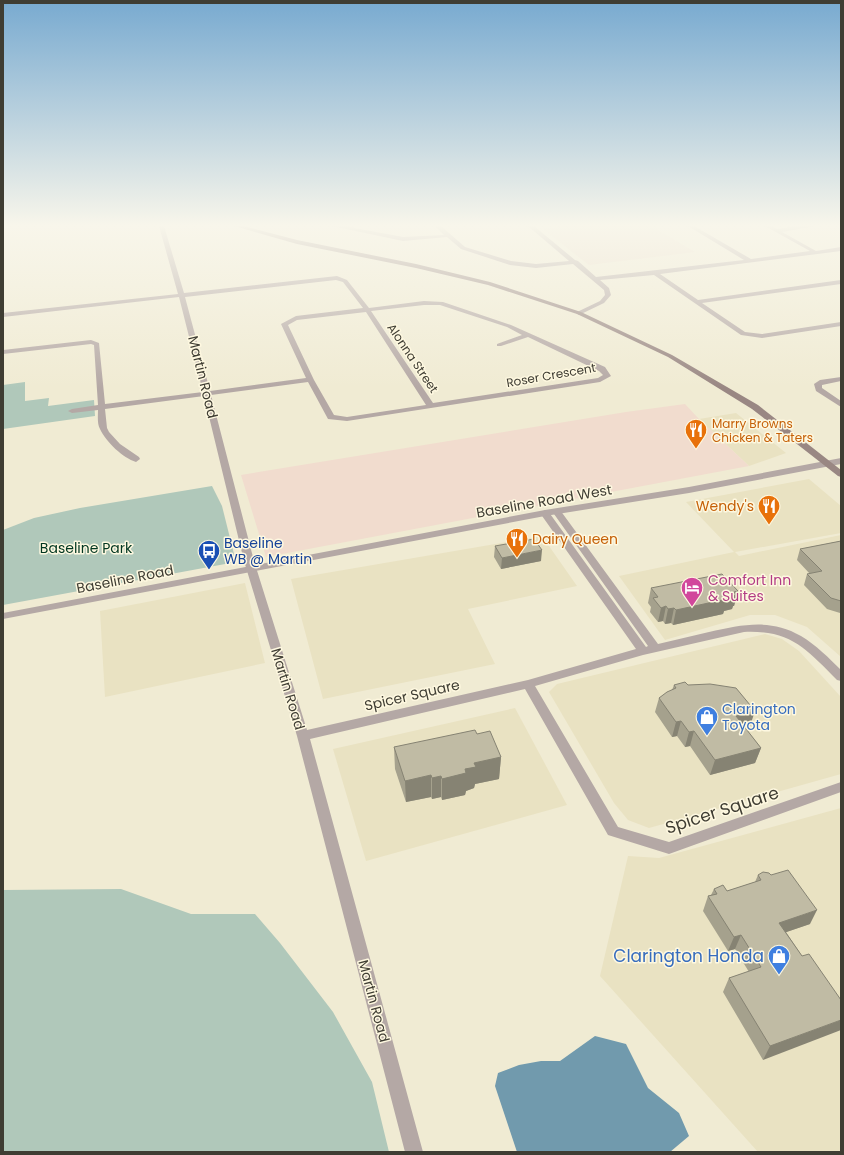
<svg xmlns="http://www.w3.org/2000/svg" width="844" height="1155" viewBox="0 0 844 1155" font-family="Poppins,sans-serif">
  <rect width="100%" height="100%" fill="#f0ebd3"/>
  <g fill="#e9e2c2">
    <path d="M 736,413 L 786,453 L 749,466 L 699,419 Z"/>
    <path d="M 809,479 L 841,506 L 841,533 L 735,552 L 739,556 L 841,535 L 841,657 L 807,627 L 775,615 L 750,615 L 665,640 L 619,576 L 734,552 L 686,502 Z"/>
    <path d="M 542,536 L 577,586 L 468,609 L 495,664 L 323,699 L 291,579 Z"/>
    <path d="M 245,583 L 265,663 L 105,697 L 100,611 Z"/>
    <path d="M 765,634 L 782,639 L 799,651 L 841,697 L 841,774 L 649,828 L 628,820 L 614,803 L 549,692 L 557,684 Z"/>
    <path d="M 515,708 L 567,805 L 366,861 L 333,749 Z"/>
    <path d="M 841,808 L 841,1152 L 758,1152 L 600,976 L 628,856 L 659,858 Z"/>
  </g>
  <path fill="#f1dcce" d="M 685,404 L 699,419 L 749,466 L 266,557 L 241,475 L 626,412 Z"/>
  <path fill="#ecdecb" d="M 569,226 L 651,226 L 695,252 L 589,265 L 543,229 Z"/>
  <g fill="#b0c8ba">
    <path d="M 25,382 L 25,401 L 49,398 L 48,406 L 94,400 L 95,416 L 3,429 L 3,385 Z"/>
    <path d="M 212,486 L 222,506 L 236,562 L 3,605 L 3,530 L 34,518 L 80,508 Z"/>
    <path d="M 121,889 L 191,914 L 255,914 L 280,943 L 333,1012 L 372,1082 L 389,1152 L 3,1152 L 3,890 Z"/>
  </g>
  <path fill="#719aad" d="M 595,1036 L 626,1044 L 648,1088 L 679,1113 L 689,1136 L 670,1152 L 517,1152 L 495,1086 L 498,1073 L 519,1065 L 541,1061 L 560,1061 Z"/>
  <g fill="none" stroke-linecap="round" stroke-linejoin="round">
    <g fill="#b4a8a5" fill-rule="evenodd">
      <path d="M 159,226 L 164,226 L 184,293 L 337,276 L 347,280 L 369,308 L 424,301 L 443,302 L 511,325 L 605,367 L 611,376 L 600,382 L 347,421 L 328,419 L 308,382 L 211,395 L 254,561 L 307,730 L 528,680 L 636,649 L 540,513 L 545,510 L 548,511 L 646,647 L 648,646 L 554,514 L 552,512 L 554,510 L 560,510 L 658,644 C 675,640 692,636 709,632 C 742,625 770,618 801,636 C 816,645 829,658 841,670 L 841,681 L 837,680 C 806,649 791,630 744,632 L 643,655 L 535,686 L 618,827 L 669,842 L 841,782 L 841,792 L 669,854 L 608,835 L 525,689 L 310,739 L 423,1152 L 405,1152 L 297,736 L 244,561 L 204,396 L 105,409 L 107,428 L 109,432 L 120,444 L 139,457 L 140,459 L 136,462 C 123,458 106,442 100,429 C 97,424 98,416 98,410 L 72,413 L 68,411 L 72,409 L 98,405 L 94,345 L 91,344 L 3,354 L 3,350 L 91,340 L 99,343 L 105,404 L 203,392 L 179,297 L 3,317 L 3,313 L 178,294 ZM 336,280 L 343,282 L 363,308 L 296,316 L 281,324 L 306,378 L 210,391 L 185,297 ZM 424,305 L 440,305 L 507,327 L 522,335 L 497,344 L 497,346 L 501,346 L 528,337 L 599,371 L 603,375 L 598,378 L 433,403 L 371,311 ZM 366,312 L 426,405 L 347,417 L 334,415 L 314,380 L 288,325 L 297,320 Z"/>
      <path d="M 332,226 L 344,226 L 403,237 L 444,235 L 435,226 L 441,226 L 465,247 L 511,261 L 536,264 L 569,261 L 528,226 L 534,226 L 575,260 L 578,261 L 596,277 L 744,260 L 688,226 L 694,226 L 751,259 L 810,251 L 765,226 L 772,226 L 777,229 L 799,226 L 815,226 L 782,232 L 816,251 L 841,247 L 841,251 L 660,274 L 698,300 L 841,280 L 841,284 L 702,303 L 745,332 L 762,334 L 841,322 L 841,326 L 762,338 L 741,335 L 654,275 L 600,280 L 609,288 L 611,295 L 604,303 L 579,315 L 576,313 L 577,312 L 600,301 L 605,295 L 604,290 L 573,264 L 536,268 L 510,265 L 461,249 L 447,237 L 403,241 Z"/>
      <path d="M 841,377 L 841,381 L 822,385 L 822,388 L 841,401 L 841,407 L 816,391 L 814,384 L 820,380 Z"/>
    </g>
    <path fill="#b4a8a5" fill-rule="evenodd" d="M 841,458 L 841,464 L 689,493 L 545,516 L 3,619 L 3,613 L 545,510 L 689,487 Z"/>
    <path fill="#998783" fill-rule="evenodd" d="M 234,226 L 243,226 L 297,240 L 416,264 L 490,282 L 581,312 L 672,355 L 758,405 L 841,470 L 841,477 L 838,476 L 752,409 L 668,357 L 577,314 L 488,285 L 416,268 L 297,244 Z"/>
  </g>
  <g fill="#a5a18d">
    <path d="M 841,541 L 841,614 L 840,613 L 827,609 L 804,585 L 807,574 L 810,574 L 797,560 L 800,549 Z"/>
    <path d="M 495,546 L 541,561 L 501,569 L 494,557 Z"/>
    <path d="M 651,588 L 738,591 L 734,606 L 733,606 L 732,609 L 724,611 L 723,614 L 673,625 L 671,623 L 665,624 L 663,621 L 658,622 L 650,612 L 651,607 L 648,603 Z"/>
    <path d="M 674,685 L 688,685 L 750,726 L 744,727 L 761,748 L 755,763 L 710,775 L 690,746 L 685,747 L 677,736 L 672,737 L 655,712 L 659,698 L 672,690 Z"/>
    <path d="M 477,734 L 501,757 L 499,779 L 475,784 L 474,788 L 466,791 L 465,795 L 442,800 L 441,797 L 432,799 L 431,797 L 406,802 L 395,769 L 394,747 Z"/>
    <path d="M 758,875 L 810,924 L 786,932 L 802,956 L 841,1000 L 763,1060 L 723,992 L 729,978 L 749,972 L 735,949 L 728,951 L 703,911 L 708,896 L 711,895 L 714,889 L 727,891 L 755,882 Z"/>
  </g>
  <g fill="#868373">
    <path d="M 542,550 L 541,561 L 501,569 L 502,558 Z"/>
    <path d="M 738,591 L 734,606 L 733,606 L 732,609 L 724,611 L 723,614 L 673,625 L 676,610 L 725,597 L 734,592 Z"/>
    <path d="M 666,606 L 663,621 L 658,622 L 661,608 Z"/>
    <path d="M 674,608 L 671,623 L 665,624 L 668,609 Z"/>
    <path d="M 755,711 L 750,726 L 731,731 L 736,716 Z"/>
    <path d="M 681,721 L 677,736 L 672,737 L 676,722 Z"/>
    <path d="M 694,731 L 690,746 L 685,747 L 689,732 Z"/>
    <path d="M 761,748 L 755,763 L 710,775 L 715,760 Z"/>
    <path d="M 501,757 L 499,779 L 475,784 L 474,788 L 466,791 L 465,795 L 442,800 L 442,779 L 465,769 L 474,763 Z"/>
    <path d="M 431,775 L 431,797 L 406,802 L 405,781 Z"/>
    <path d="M 441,776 L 441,797 L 432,799 L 432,778 Z"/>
    <path d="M 817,910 L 810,924 L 772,937 L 779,923 Z"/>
    <path d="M 741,935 L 735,949 L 728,951 L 734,937 Z"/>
    <path d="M 841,1020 L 841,1030 L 763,1060 L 770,1046 Z"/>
  </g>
  <g fill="#c0bba4" stroke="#868373">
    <path d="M 534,539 L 542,550 L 502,558 L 495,546 Z"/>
    <path d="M 841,541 L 841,601 L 831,598 L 807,574 L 822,571 L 800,549 Z"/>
    <path d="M 722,574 L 738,591 L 734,592 L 736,595 L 725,597 L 727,599 L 676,610 L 674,608 L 668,609 L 666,606 L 661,608 L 653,598 L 658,597 L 651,588 Z"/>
    <path d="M 685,682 L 688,685 L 710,684 L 736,688 L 755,711 L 736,716 L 761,748 L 715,760 L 694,731 L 689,732 L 681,721 L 676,722 L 659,698 L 667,692 L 676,688 L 674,685 Z"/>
    <path d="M 475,730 L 477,734 L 490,731 L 501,757 L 474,763 L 476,767 L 465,769 L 466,773 L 442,779 L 441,776 L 432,778 L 431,775 L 405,781 L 394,747 Z"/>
    <path d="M 788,870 L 817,910 L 779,923 L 802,956 L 809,954 L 841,1000 L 841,1020 L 770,1046 L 729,978 L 761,967 L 741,935 L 734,937 L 708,896 L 717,894 L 714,889 L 723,885 L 727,891 L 761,880 L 758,875 L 763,872 L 769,873 L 771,875 Z"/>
  </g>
  <linearGradient id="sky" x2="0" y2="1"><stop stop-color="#78aad0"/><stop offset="0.58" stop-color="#f8f6eb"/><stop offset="1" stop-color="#f8f6eb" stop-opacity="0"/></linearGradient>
  <rect width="844" height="388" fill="url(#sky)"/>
  <defs>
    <g id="restaurant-pin" transform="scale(1.15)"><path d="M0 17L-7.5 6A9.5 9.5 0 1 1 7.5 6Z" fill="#e8710a" stroke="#fef8e0"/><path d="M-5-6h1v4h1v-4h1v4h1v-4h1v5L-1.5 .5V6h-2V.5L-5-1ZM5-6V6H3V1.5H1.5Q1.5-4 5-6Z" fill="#fff"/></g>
    <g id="bus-pin" transform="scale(1.15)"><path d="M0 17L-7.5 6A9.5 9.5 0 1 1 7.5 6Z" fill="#1a4fb4" stroke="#fef8e0"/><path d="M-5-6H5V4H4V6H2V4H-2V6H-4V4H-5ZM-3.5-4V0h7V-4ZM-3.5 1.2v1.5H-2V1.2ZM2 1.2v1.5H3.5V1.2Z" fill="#fff"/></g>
    <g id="hotel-pin" transform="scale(1.15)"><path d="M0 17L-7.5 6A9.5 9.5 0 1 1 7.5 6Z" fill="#d1479c" stroke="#fef8e0"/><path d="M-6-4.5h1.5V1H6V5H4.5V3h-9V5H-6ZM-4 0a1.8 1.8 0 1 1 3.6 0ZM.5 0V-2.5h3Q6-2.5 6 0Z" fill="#fff"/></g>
    <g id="shop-pin" transform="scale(1.15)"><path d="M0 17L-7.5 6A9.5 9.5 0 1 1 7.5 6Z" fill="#3f7fe0" stroke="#fef8e0"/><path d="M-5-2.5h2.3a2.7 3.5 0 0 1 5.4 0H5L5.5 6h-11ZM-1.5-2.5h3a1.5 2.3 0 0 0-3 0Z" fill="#fff"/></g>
  </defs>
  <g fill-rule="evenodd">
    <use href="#restaurant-pin" x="696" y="430"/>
    <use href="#restaurant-pin" x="769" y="506"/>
    <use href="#restaurant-pin" x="517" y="539"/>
    <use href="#bus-pin" x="209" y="551"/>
    <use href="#hotel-pin" x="692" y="588"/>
    <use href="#shop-pin" x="707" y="717"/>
    <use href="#shop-pin" x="779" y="956"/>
  </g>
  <g text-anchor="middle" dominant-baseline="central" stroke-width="3" stroke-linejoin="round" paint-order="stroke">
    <g font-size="12" fill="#3f3d33" stroke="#fef8e0">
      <text transform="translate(413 358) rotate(56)">Alonna Street</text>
      <text transform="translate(551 375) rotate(-10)">Roser Crescent</text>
    </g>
    <g font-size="12" fill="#c56008" stroke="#fef8e0" text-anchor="start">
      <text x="712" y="423">Marry Browns<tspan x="712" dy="14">Chicken &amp; Taters</tspan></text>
    </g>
    <g font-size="14" fill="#3f3d33" stroke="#fef8e0">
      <text transform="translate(203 377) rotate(76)">Martin Road</text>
      <text transform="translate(544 501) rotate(-10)">Baseline Road West</text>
      <text transform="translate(125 579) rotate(-11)">Baseline Road</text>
      <text transform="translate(288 689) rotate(73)">Martin Road</text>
      <text transform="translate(412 695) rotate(-13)">Spicer Square</text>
      <text transform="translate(374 1001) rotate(75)">Martin Road</text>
    </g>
    <g font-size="14" fill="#c56008" stroke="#fef8e0" text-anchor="end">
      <text x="754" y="506">Wendy's</text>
      <text x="532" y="539" text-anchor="start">Dairy Queen</text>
    </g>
    <g font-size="14" fill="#164399" stroke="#fef8e0" text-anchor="start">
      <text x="224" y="543">Baseline<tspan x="224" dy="16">WB @ Martin</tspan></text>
    </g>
    <g font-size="14" fill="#013620" stroke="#fef8e0">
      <text x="86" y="548">Baseline Park</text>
    </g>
    <g font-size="14" fill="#b23c85" stroke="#fef8e0" text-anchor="start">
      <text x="708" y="580">Comfort Inn<tspan x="708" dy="16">&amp; Suites</tspan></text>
    </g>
    <g font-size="14" fill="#366cbe" stroke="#fef8e0" text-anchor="start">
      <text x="722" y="709">Clarington<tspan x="722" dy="16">Toyota</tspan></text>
    </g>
    <g font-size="17" fill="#3f3d33" stroke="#fef8e0">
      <text transform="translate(722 810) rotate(-18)">Spicer Square</text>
    </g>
    <g font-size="17" fill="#366cbe" stroke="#fef8e0" text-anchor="end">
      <text x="764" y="956">Clarington Honda</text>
    </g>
  </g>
  <rect width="844" height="1155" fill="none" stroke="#3f3d33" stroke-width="8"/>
</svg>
